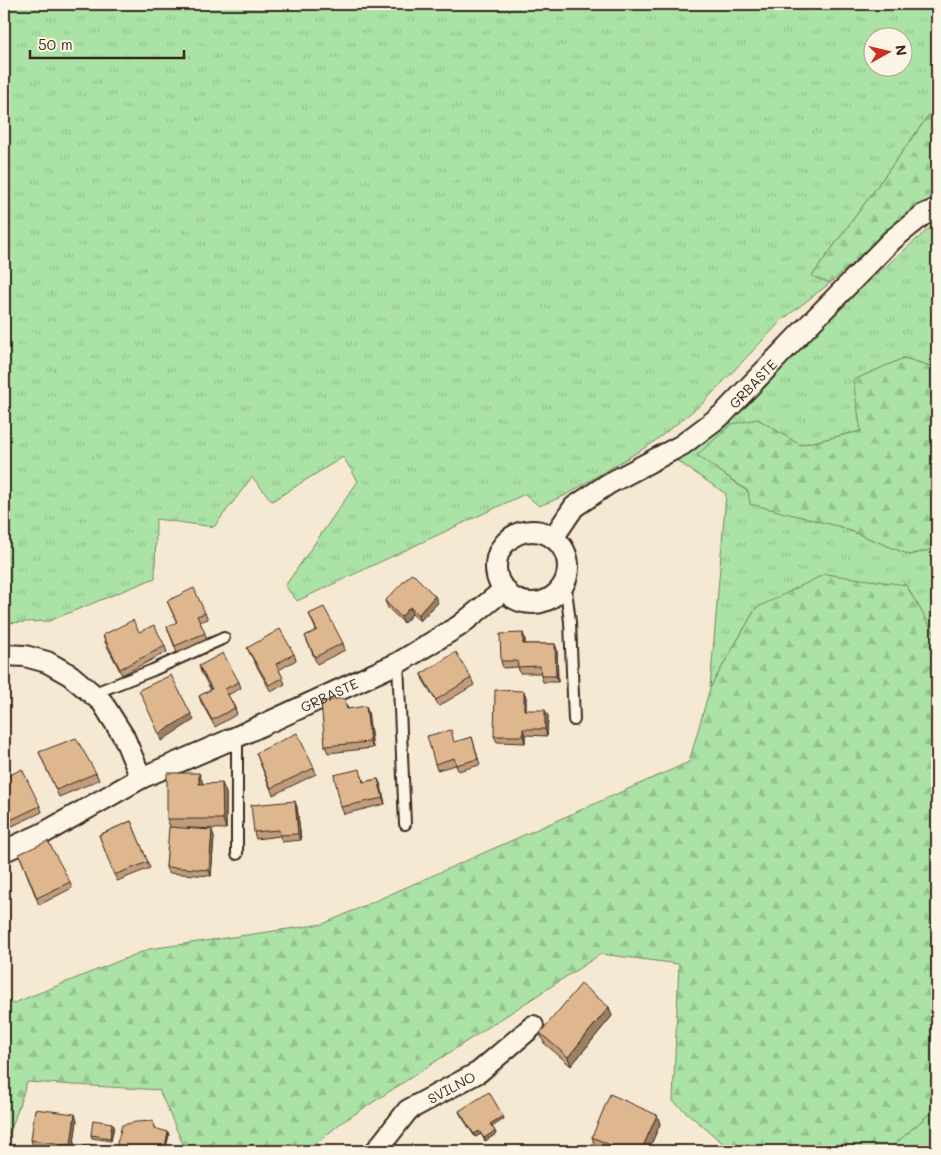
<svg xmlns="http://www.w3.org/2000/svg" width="941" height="1155" viewBox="0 0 941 1155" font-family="Mali,sans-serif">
  <defs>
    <pattern id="grass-tufts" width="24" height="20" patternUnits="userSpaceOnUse" patternTransform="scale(1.25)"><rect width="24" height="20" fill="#abe2a5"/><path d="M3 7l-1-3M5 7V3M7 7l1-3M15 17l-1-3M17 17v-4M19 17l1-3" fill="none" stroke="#94c28e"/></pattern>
    <pattern id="forest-firs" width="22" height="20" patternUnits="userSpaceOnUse" patternTransform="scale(1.25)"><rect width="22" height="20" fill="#abe2a5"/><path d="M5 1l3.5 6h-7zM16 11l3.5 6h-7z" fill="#94c28e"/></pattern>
  </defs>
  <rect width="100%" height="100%" fill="#f6e9d4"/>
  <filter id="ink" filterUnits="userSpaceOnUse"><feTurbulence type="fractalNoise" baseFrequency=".02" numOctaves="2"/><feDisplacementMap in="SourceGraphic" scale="10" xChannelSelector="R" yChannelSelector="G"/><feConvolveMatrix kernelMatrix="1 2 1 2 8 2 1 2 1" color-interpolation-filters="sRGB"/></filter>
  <g filter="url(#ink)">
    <g fill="url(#grass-tufts)" stroke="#738662" fill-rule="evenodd">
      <path d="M 4,4 L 937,4 L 937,104 L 812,276 L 830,283 L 782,320 L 703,403 L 651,444 L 564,496 L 539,506 L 525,494 L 297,601 L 285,586 L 358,481 L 343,457 L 272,501 L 252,477 L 214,527 L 156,519 L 155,578 L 49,621 L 4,623 ZM 874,38 L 904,38 L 904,68 L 874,68 Z"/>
      <path d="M 937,223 L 937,368 L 904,358 L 861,431 L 800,445 L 758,419 L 698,455 L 748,492 L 841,527 L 910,555 L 937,548 L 937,638 L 906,585 L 756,608 L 710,688 L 726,494 L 676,460 L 734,416 L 844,303 L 933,225 Z"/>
      <path d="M 937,1107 L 937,1151 L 887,1151 Z"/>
    </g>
    <g fill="url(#forest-firs)" stroke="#738662">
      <path d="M 937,104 L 937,199 L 918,207 L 830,283 L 812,276 Z"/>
      <path d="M 904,358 L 937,368 L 937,548 L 910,555 L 841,527 L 750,504 L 748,491 L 697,455 L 732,424 L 758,419 L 800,445 L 861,431 L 853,380 Z"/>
      <path d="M 825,574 L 906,585 L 937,638 L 937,1107 L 887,1151 L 732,1151 L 673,1101 L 679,964 L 601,954 L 341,1123 L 307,1151 L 186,1151 L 159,1090 L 27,1082 L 4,1151 L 4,1007 L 149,949 L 323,924 L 689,762 L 710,688 L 756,608 Z"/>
    </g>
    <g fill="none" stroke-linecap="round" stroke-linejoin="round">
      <g stroke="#3b2a1e" stroke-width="14">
        <g id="service">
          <path d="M 565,581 L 570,622 L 574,720"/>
          <path d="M 398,663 L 405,824"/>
          <path d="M 92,694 L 153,670 L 224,638"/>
          <path d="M 237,854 L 237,737"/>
          <path d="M 88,1151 L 89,1151"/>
        </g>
      </g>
      <g stroke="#3b2a1e" stroke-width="24">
        <g id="minor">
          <circle cx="532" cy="567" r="36"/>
          <path id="s1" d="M 553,538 L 574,507 L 608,484 L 682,445 L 723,414 L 794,340 L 892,240 L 923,215 L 937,209"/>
          <path d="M 4,655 L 25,656 L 47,662 L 70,675 L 102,702 L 124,737 L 141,778"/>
          <path id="s2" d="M 4,851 L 42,834 L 141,778 L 232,739 L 398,663 L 459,626 L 505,589"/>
          <path id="s3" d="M 376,1151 L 408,1110 L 479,1072 L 533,1026"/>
        </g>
      </g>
      <use href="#service" stroke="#fcf5e5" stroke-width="10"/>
      <use href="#minor" stroke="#fcf5e5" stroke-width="20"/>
    </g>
    <g fill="#c09d7b" stroke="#3b2a1e">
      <path d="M 167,601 L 205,613 L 208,619 L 200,622 L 207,639 L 177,653 L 167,627 L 177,623 Z"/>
      <path d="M 385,601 L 438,603 L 420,621 L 412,614 L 404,623 L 388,608 Z"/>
      <path d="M 309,614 L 343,643 L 345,650 L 317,664 L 305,636 L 316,630 Z"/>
      <path d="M 523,633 L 525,640 L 525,644 L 555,644 L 557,650 L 558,682 L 543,682 L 541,676 L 541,673 L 520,673 L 518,667 L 503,668 L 501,661 Z"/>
      <path d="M 103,635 L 165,646 L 167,652 L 122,675 L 105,642 Z"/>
      <path d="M 247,648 L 294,654 L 296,660 L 279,670 L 285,684 L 271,692 L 250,654 Z"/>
      <path d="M 199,666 L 239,682 L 241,688 L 228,695 L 235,708 L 237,714 L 215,727 L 201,702 L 199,696 L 211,690 L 201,672 Z"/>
      <path d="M 421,674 L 471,678 L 474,685 L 439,706 L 423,680 Z"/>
      <path d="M 526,697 L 526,710 L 548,716 L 547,736 L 525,735 L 525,743 L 497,742 L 494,736 Z"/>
      <path d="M 346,704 L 348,709 L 368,712 L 373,748 L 328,753 L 325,746 Z"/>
      <path d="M 472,737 L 480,765 L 458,771 L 456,765 L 437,770 L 435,764 L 455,742 Z"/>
      <path d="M 39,752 L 96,773 L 99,780 L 59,797 Z"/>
      <path d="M 256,753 L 314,768 L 316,774 L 273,795 Z"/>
      <path d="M 362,776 L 364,782 L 378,779 L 385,804 L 344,814 L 341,807 Z"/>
      <path d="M 4,778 L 40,806 L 42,812 L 4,830 Z"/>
      <path d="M 203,783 L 203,784 L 226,793 L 226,829 L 187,828 L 214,837 L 211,876 L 168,873 L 166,867 L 170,827 L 167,819 Z"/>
      <path d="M 297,807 L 301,840 L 282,842 L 280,836 L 256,839 L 254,832 Z"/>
      <path d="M 131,821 L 150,868 L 117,881 L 99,835 Z"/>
      <path d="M 19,854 L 70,882 L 72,888 L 39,905 Z"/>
      <path d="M 609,1007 L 612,1016 L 571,1066 L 544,1043 L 540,1033 Z"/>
      <path d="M 459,1111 L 504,1119 L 492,1126 L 496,1134 L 485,1141 L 481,1134 L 475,1137 L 460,1114 Z"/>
      <path d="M 657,1115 L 660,1124 L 648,1151 L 606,1151 L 595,1147 L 592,1137 Z"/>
      <path d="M 77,1120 L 73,1151 L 33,1146 L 31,1140 Z"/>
      <path d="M 112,1123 L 114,1126 L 111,1141 L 92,1138 L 91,1135 Z"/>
      <path d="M 154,1124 L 154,1128 L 169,1135 L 165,1151 L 115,1151 Z"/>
    </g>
    <g fill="#9c8064" stroke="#3b2a1e">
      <path d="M 435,596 L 438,603 L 420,621 L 418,615 Z"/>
      <path d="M 410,607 L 412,614 L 404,623 L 401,617 Z"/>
      <path d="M 523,633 L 525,640 L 525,651 L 523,644 Z"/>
      <path d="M 555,644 L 557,650 L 558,682 L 556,676 Z"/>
      <path d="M 524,691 L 526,697 L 526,716 L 524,710 Z"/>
      <path d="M 366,706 L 368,712 L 373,748 L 370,742 Z"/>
      <path d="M 545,710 L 548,716 L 547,736 L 545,729 Z"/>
      <path d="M 191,714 L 194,720 L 161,741 L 159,734 Z"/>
      <path d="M 523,729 L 525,735 L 525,743 L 523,736 Z"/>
      <path d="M 199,773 L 203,783 L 202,793 L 199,784 Z"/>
      <path d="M 378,779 L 381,785 L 385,804 L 383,798 Z"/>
      <path d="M 222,783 L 226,793 L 226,829 L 223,819 Z"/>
      <path d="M 295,801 L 297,807 L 301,840 L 298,834 Z"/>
      <path d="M 212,830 L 214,837 L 211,876 L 209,870 Z"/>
      <path d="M 609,1007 L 612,1016 L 571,1066 L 568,1057 Z"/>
      <path d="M 75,1114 L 77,1120 L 73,1151 L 71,1145 Z"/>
      <path d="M 657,1115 L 660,1124 L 648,1151 L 641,1151 Z"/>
      <path d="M 503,1116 L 504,1119 L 492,1127 L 490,1124 Z"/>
      <path d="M 112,1123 L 114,1126 L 111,1141 L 110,1138 Z"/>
      <path d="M 479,1131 L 481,1134 L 475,1137 L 474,1134 Z"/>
      <path d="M 495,1131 L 496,1134 L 485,1141 L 484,1138 Z"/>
      <path d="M 168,1132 L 169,1135 L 165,1151 L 164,1151 Z"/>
    </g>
    <g fill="#dfb78f" stroke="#3b2a1e">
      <path d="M 412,573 L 435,596 L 418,615 L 410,607 L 401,617 L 385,601 Z"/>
      <path d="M 194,588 L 205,613 L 197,616 L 205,633 L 175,646 L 167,627 L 177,622 L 167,601 Z"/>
      <path d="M 324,607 L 343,643 L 315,657 L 305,636 L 317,630 L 309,614 Z"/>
      <path d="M 133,620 L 139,632 L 154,625 L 165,646 L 120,669 L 103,635 Z"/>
      <path d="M 280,629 L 294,654 L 276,664 L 283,678 L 269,685 L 247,648 Z"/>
      <path d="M 523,633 L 523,644 L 555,644 L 556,676 L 541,676 L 540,666 L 518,667 L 517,661 L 501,661 L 500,634 Z"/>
      <path d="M 456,652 L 471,678 L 436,700 L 421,674 Z"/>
      <path d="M 223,653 L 239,682 L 225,689 L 235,708 L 212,720 L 199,696 L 212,689 L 199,666 Z"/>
      <path d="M 171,675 L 191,714 L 159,734 L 139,690 Z"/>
      <path d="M 495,690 L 524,691 L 524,710 L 545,710 L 545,729 L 523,729 L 523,736 L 494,736 Z"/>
      <path d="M 344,698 L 347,709 L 366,706 L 370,742 L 325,746 L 321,702 Z"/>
      <path d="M 451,730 L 454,742 L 472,737 L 478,759 L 456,765 L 454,758 L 435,764 L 427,736 Z"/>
      <path d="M 297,733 L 314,768 L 271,788 L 256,753 Z"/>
      <path d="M 76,738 L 96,773 L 56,790 L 39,752 Z"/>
      <path d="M 22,769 L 40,806 L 4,823 L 4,778 Z"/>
      <path d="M 360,769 L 363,782 L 378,779 L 383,798 L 341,807 L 334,775 Z"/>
      <path d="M 167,773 L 199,773 L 199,784 L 222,783 L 223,819 L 167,819 Z"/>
      <path d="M 295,801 L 298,834 L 280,835 L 279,830 L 254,832 L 251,805 Z"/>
      <path d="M 131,821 L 148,862 L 114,875 L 99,835 Z"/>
      <path d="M 169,827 L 212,830 L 209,870 L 166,867 Z"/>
      <path d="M 48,841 L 70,882 L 37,898 L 19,854 Z"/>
      <path d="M 581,984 L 609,1007 L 568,1057 L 540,1033 Z"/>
      <path d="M 489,1092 L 503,1116 L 490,1124 L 495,1131 L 484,1138 L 479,1131 L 474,1134 L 459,1111 Z"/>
      <path d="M 610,1094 L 657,1115 L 641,1151 L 624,1151 L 592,1137 Z"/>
      <path d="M 35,1109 L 75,1114 L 71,1145 L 31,1140 Z"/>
      <path d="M 93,1120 L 112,1123 L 110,1138 L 91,1135 Z"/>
      <path d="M 153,1121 L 154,1128 L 168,1132 L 164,1151 L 149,1149 L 140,1151 L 115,1151 L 122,1125 L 136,1122 Z"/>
    </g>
  </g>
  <g text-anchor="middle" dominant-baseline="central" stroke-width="4" stroke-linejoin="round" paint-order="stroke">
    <g font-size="14" fill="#3b2a1e" stroke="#fcf5e5">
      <text stroke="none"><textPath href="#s1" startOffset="256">GRBASTE</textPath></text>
      <text stroke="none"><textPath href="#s2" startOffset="361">GRBASTE</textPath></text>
      <text stroke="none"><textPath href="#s3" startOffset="101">SVILNO</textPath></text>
    </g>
  </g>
  <rect width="941" height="1155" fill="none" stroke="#fcf5e5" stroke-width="20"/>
  <rect x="10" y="10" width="921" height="1135" fill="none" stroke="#3b2a1e" stroke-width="2" filter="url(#ink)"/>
  <g transform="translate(888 52) rotate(82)"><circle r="24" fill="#fcf5e5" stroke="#afa495"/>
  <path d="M0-4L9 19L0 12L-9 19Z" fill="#c8321e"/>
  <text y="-8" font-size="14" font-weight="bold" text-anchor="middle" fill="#3b2a1e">N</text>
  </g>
  <path d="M30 50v8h154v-8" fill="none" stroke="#3b2a1e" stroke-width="2.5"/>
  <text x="38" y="50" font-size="15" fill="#3b2a1e" stroke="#fcf5e5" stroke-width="4" paint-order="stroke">50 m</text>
</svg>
